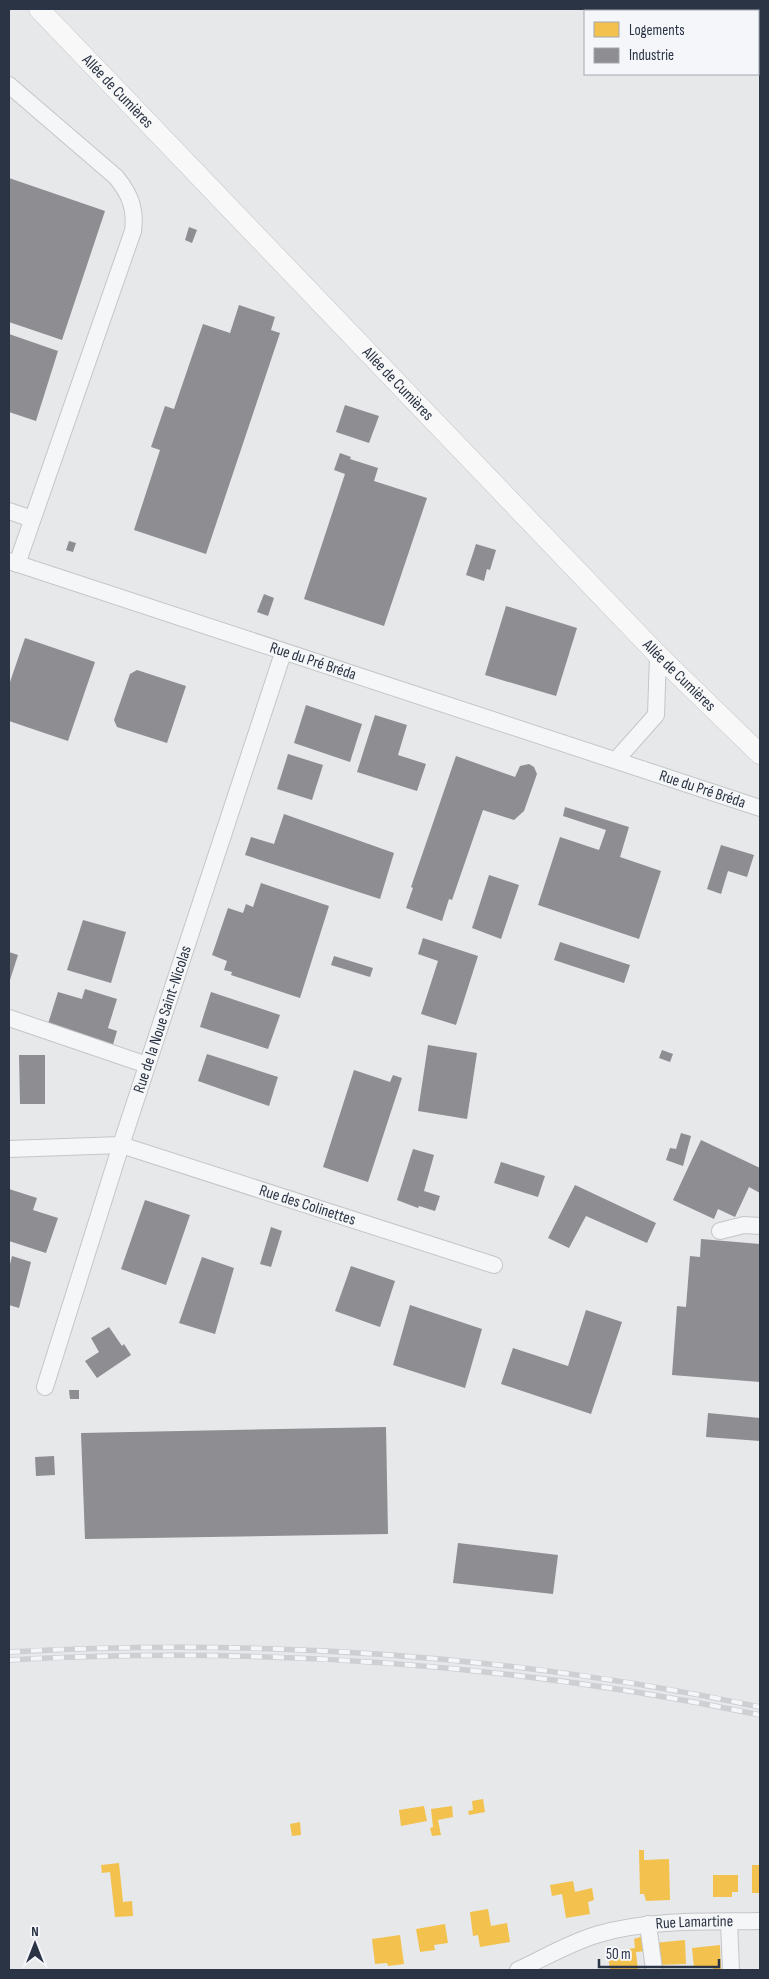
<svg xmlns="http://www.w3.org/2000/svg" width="769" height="1979" viewBox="0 0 769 1979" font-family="'Sofia Sans Condensed',sans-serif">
  <rect width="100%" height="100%" fill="#e6e8ea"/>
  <g fill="#f2c14e">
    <path d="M 483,1799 L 485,1812 L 469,1815 L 468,1811 L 473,1810 L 472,1801 Z"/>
    <path d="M 424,1806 L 427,1821 L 401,1826 L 399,1810 Z"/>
    <path d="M 452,1806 L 453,1817 L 438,1820 L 441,1835 L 432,1836 L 430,1828 L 433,1827 L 431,1809 Z"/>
    <path d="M 300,1822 L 301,1835 L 292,1836 L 290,1824 Z"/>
    <path d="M 639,1850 L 644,1850 L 644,1860 L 669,1859 L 670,1900 L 646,1901 L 644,1894 L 640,1894 Z"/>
    <path d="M 119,1863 L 123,1902 L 132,1901 L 133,1916 L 115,1917 L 110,1872 L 102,1873 L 101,1865 Z"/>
    <rect x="752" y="1865" width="8" height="28"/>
    <path d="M 713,1875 L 738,1875 L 738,1892 L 732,1892 L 732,1897 L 713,1897 Z"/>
    <path d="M 573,1881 L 575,1892 L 592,1888 L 594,1900 L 588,1902 L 590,1914 L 566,1918 L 562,1894 L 552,1896 L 550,1885 Z"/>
    <path d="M 488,1909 L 491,1926 L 507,1923 L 510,1942 L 480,1947 L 478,1935 L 473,1936 L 470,1912 Z"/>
    <path d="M 445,1924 L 448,1943 L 434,1945 L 435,1950 L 420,1952 L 416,1929 Z"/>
    <path d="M 400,1935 L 404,1964 L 388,1966 L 387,1963 L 375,1964 L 372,1939 Z"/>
    <path d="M 643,1936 L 646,1951 L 636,1952 L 638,1970 L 610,1970 L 608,1955 L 628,1953 L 628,1949 L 635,1948 L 634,1939 Z"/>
    <path d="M 685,1940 L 686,1964 L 657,1965 L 654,1943 Z"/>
    <path d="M 720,1945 L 721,1970 L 713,1970 L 713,1967 L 694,1968 L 692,1948 Z"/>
  </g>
  <g fill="#8d8d92">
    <path d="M 9,178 L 105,211 L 62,340 L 9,322 Z"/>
    <path d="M 189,227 L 197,230 L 192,243 L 185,240 Z"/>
    <path d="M 239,305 L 275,317 L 271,330 L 280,333 L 206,554 L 134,530 L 160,450 L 151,447 L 165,406 L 174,409 L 203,324 L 230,333 Z"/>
    <path d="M 9,334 L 58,351 L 36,421 L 9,412 Z"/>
    <path d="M 345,405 L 379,416 L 369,443 L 336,432 Z"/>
    <path d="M 340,453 L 351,457 L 350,459 L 378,468 L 374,481 L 427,498 L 384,626 L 304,599 L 345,474 L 334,470 Z"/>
    <path d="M 69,541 L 76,543 L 73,552 L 66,550 Z"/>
    <path d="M 476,544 L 496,550 L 490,570 L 487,569 L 484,581 L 466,575 Z"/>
    <path d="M 264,594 L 274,598 L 268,616 L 257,612 Z"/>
    <path d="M 506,606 L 577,628 L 556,696 L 485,675 Z"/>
    <path d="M 25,638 L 95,662 L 68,741 L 9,721 L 9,685 Z"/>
    <path d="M 137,670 L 186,686 L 167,743 L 117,727 L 114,720 L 130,674 Z"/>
    <path d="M 306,705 L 362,724 L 350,762 L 294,743 Z"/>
    <path d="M 375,715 L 407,725 L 398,755 L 426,764 L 417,791 L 357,772 Z"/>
    <path d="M 288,754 L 323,765 L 312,800 L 277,789 Z"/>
    <path d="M 456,756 L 515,777 L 520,766 L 529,764 L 534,767 L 537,774 L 524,811 L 514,820 L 483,810 L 452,900 L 449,899 L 442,921 L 406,908 L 413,888 L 411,887 Z"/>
    <path d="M 565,807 L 629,827 L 620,857 L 661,871 L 639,939 L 538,905 L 560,837 L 599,850 L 606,830 L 563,816 Z"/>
    <path d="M 284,814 L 394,853 L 380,899 L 245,855 L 251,837 L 274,844 Z"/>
    <path d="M 721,845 L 754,855 L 747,877 L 728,871 L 721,894 L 707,889 Z"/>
    <path d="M 489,875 L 519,885 L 501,939 L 472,928 Z"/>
    <path d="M 261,883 L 329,906 L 300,998 L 231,975 L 232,972 L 224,970 L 227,961 L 212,955 L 228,908 L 243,913 L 246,904 L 253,907 Z"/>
    <path d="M 83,920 L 126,932 L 111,983 L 67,970 Z"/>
    <path d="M 423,938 L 478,956 L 456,1025 L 421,1014 L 438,961 L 418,954 Z"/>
    <path d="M 560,942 L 630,965 L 624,983 L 554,960 Z"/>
    <path d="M 9,952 L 18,955 L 9,983 Z"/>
    <path d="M 334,956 L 373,968 L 370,977 L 331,965 Z"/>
    <path d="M 85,989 L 117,999 L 108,1028 L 117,1031 L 112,1048 L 47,1027 L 58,992 L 82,999 Z"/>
    <path d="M 211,992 L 280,1015 L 268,1049 L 200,1027 Z"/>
    <path d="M 428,1045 L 477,1053 L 467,1119 L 418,1111 Z"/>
    <path d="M 662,1050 L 673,1054 L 670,1062 L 659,1058 Z"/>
    <path d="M 207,1054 L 278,1077 L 269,1106 L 198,1081 Z"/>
    <path d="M 19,1055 L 45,1055 L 45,1104 L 20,1104 Z"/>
    <path d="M 354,1070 L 390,1082 L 393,1075 L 402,1078 L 368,1182 L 323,1167 Z"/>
    <path d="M 681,1133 L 691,1136 L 683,1166 L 666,1160 L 670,1148 L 676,1149 Z"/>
    <path d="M 701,1140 L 760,1168 L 760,1193 L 749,1187 L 735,1217 L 718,1209 L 714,1219 L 673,1200 Z"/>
    <path d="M 413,1149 L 434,1155 L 424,1191 L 440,1196 L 435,1211 L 419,1206 L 418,1208 L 397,1200 Z"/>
    <path d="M 501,1162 L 545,1176 L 538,1197 L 494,1183 Z"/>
    <path d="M 575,1185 L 656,1223 L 647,1243 L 586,1216 L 569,1248 L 548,1238 Z"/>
    <path d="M 9,1189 L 37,1198 L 33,1210 L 58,1218 L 46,1253 L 9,1241 Z"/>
    <path d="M 145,1200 L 190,1215 L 166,1285 L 121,1269 Z"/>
    <path d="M 271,1227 L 282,1231 L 271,1267 L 260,1264 Z"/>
    <path d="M 701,1239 L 760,1244 L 760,1382 L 672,1375 L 677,1306 L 686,1307 L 690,1256 L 700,1257 Z"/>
    <path d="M 12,1256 L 31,1262 L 19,1308 L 9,1305 L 9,1268 Z"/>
    <path d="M 202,1257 L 234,1268 L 215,1334 L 179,1323 Z"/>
    <path d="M 351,1266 L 395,1281 L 380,1327 L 335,1311 Z"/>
    <path d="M 410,1305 L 482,1329 L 465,1388 L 393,1365 Z"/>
    <path d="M 586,1310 L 622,1322 L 591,1414 L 501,1384 L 513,1348 L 568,1366 Z"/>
    <path d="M 109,1327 L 122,1346 L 124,1344 L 131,1355 L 97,1378 L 85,1361 L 99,1352 L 91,1338 Z"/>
    <path d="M 69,1390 L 79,1390 L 79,1399 L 70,1399 Z"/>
    <path d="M 708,1413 L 760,1418 L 760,1441 L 706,1437 Z"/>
    <path d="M 386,1427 L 388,1534 L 85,1539 L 81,1433 Z"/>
    <path d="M 54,1456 L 55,1475 L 36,1476 L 35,1457 Z"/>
    <path d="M 458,1543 L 558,1555 L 553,1594 L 453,1583 Z"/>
  </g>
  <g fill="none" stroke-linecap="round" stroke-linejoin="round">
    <g stroke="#c4c6c8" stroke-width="18">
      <g id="minor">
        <path d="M 9,85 L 116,177 C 130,194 136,209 133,231 L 17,564"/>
        <path d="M 9,511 L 32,519"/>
        <path id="s1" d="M 9,561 L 760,808"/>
        <path d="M 616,760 L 656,715 L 658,655"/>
        <path d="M 9,1018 L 147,1065"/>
        <path id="s2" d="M 9,1149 L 121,1145 L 494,1265"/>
        <path d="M 720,1231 L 744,1225 L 760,1226"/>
        <path id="s3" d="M 45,1387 L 121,1145 L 283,653"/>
        <path d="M 729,1922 L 731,1970"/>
        <path d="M 648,1924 L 654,1970"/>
        <path id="s4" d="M 518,1970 C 544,1958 571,1942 599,1934 C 651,1919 707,1922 760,1921"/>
      </g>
    </g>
    <g stroke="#c2c5c8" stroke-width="21">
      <g id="major">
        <path id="s5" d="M 39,9 L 658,655 L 760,754"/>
      </g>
    </g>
    <use href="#minor" stroke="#f5f6f7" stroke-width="16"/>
    <use href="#major" stroke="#f8f8f8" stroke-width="20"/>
    <g stroke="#cecfd2" stroke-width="5.5">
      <g id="rail">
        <path d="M 9,1652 C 260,1638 514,1655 760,1707"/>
        <path d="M 9,1660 C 260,1646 514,1664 760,1715"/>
      </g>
    </g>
    <use href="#rail" stroke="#f4f6f9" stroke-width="4" stroke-dasharray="11" stroke-linecap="butt"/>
  </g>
  <g text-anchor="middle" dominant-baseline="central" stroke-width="5" stroke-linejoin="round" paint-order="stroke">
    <g font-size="16" fill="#2b3445" stroke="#f4f6f9">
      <text stroke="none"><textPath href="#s5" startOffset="114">Allée de Cumières</textPath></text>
      <text stroke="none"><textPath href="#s5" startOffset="519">Allée de Cumières</textPath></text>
      <text stroke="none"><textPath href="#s1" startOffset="320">Rue du Pré Bréda</textPath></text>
      <text stroke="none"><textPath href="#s5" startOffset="924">Allée de Cumières</textPath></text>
      <text stroke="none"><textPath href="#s1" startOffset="730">Rue du Pré Bréda</textPath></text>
      <text stroke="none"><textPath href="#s3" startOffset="386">Rue de la Noue Saint-Nicolas</textPath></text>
      <text stroke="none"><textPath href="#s2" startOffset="308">Rue des Colinettes</textPath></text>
      <text stroke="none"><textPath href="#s4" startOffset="185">Rue Lamartine</textPath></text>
    </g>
  </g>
  <rect width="769" height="1979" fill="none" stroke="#2b3445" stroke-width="20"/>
  <rect x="584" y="10" width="175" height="65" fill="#f4f6f9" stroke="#a4a8b1"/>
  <rect x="594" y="22" width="25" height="15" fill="#f2c14e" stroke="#a4a8b1"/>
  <text x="629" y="35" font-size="15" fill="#2b3445">Logements</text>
  <rect x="594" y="48" width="25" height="15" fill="#8d8d92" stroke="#a4a8b1"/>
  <text x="629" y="60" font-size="15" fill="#2b3445">Industrie</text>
  <g transform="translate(35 1944)" stroke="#f4f6f9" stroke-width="4" paint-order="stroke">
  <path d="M0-4L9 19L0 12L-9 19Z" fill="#2b3445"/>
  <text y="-8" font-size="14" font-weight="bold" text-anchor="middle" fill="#2b3445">N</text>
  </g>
  <path d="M599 1959v8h120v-8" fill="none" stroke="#2b3445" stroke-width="2.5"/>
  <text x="606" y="1959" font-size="15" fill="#2b3445" stroke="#f4f6f9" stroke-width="4" paint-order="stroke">50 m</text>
</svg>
